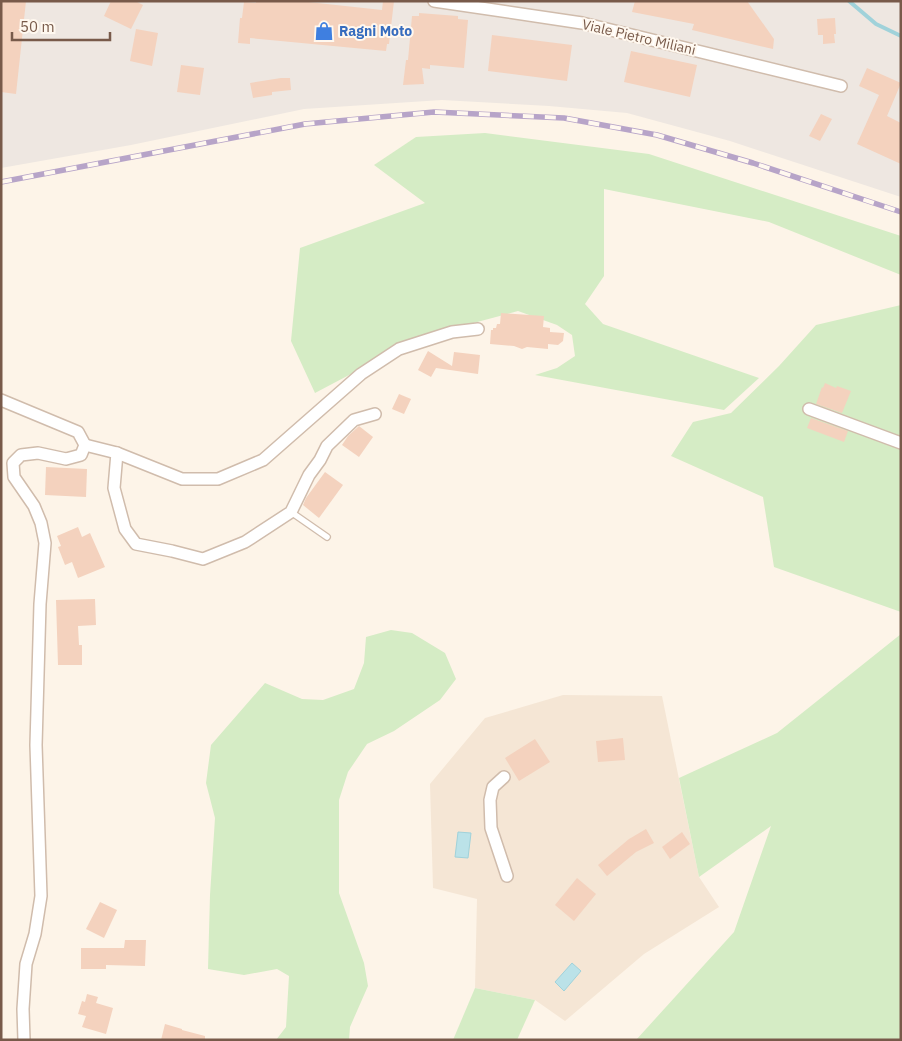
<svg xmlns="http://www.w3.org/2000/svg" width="902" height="1041" viewBox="0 0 902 1041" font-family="'IBM Plex Sans',sans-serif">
  <rect width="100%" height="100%" fill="#fdf4e8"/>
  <path fill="#f5e6d5" d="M 563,695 L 662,696 L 699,877 L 719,907 L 644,954 L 565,1021 L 535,1000 L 475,988 L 477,899 L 433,888 L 430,784 L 485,718 Z"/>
  <path fill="#eee7e1" d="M 1,1 L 901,1 L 901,197 L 730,141 L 627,113 L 549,106 L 442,100 L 304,109 L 131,145 L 1,168 Z"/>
  <g fill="#d5ecc5">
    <path d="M 485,133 L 649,154 L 901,236 L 901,275 L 769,222 L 604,189 L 604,276 L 585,304 L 603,324 L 759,378 L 724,410 L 535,375 L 557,368 L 575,356 L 572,335 L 557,325 L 518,311 L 421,337 L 315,393 L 291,341 L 300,248 L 425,203 L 374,165 L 416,137 Z"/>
    <path d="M 901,305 L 901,612 L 774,567 L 763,497 L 671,456 L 693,422 L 731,413 L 779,366 L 816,325 Z"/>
    <path d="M 391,630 L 412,633 L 445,653 L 456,679 L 440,700 L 394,731 L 367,744 L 348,772 L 339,800 L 339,893 L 364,963 L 368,986 L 350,1027 L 349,1040 L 276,1040 L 286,1027 L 289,976 L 277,969 L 244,975 L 208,969 L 210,895 L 215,818 L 206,783 L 211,745 L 265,683 L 302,699 L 323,700 L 354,689 L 364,663 L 366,637 Z"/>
    <path d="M 901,634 L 901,1040 L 636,1040 L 734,932 L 771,826 L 699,877 L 679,778 L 777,733 Z"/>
    <path d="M 475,988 L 535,1000 L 517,1040 L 453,1040 Z"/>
  </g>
  <g fill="#bbe2e8" stroke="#a0d2da">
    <path d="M 458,832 L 471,833 L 468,858 L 455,857 Z"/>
    <path d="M 572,963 L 581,971 L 564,991 L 555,982 Z"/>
  </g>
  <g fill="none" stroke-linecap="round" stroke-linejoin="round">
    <path stroke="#a0d2da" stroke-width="4" d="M 849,1 L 876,24 L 901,36"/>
  </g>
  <g fill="#f4d2be">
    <path d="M 1,1 L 26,1 L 16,94 L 1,92 Z"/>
    <path d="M 111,1 L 135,1 L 143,5 L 131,29 L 104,16 Z"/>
    <path d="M 256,1 L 299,1 L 382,10 L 383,1 L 394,1 L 389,44 L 387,44 L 386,51 L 250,38 L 250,44 L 238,43 L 240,18 L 242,18 L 244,2 L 256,3 Z"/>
    <path d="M 635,1 L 747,1 L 774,39 L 773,49 L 692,30 L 694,24 L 632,12 Z"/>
    <path d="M 419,13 L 458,16 L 458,19 L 468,20 L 464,68 L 430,65 L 430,69 L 422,68 L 424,84 L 403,85 L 406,60 L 408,60 L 412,16 L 419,16 Z"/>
    <path d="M 835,18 L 836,34 L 834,34 L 835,43 L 823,44 L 823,35 L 818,35 L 817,19 Z"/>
    <path d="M 136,29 L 158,33 L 152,66 L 130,61 Z"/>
    <path d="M 492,35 L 572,45 L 567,81 L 488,71 Z"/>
    <path d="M 631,51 L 697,65 L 690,97 L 624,82 Z"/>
    <path d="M 181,65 L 204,68 L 200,95 L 177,92 Z"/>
    <path d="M 867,68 L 901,83 L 887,116 L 901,123 L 901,164 L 857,144 L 879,95 L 859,86 Z"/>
    <path d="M 281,78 L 290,78 L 291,90 L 272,92 L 272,95 L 253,98 L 250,83 Z"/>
    <path d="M 821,114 L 832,119 L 820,141 L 809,136 Z"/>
    <path d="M 501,313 L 544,316 L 543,327 L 550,328 L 550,332 L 564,333 L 563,341 L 558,345 L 548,344 L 548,349 L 527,347 L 522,349 L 514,346 L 490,344 L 491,330 L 493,330 L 493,328 L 496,328 L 497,324 L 500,324 Z"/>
    <path d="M 428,351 L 452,366 L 454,352 L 480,355 L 478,374 L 436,368 L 431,377 L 418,370 Z"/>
    <path d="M 825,383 L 836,388 L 837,386 L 851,391 L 842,413 L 816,404 L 822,387 L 823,388 Z"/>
    <path d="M 399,394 L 411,399 L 404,414 L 392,409 Z"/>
    <path d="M 811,418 L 848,431 L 844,442 L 807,428 Z"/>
    <path d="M 359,426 L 373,437 L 359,457 L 342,445 L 348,436 Z"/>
    <path d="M 46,467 L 87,469 L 86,497 L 45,495 Z"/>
    <path d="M 325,472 L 343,485 L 319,518 L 303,505 L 306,498 Z"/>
    <path d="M 78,527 L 82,537 L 90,533 L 105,567 L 78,578 L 72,562 L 65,565 L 58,547 L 61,546 L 57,536 Z"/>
    <path d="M 95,599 L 96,625 L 78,626 L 79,645 L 82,645 L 82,665 L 58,665 L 56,600 Z"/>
    <path d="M 623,738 L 625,760 L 598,762 L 596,741 Z"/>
    <path d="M 535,739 L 550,762 L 519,781 L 505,758 Z"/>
    <path d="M 646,829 L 654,843 L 636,852 L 607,876 L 598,865 L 629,839 Z"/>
    <path d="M 682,832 L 690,844 L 670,859 L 662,847 Z"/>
    <path d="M 577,878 L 596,894 L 574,921 L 555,905 Z"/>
    <path d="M 100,902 L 117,910 L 104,938 L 86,929 Z"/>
    <path d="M 125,940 L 146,940 L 145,966 L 106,965 L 106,969 L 81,969 L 81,948 L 124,948 Z"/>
    <path d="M 87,994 L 98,997 L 96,1003 L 113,1008 L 106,1034 L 82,1027 L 86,1016 L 78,1014 L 82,1001 L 85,1002 Z"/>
    <path d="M 165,1024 L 182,1029 L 182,1030 L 205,1036 L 205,1040 L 161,1040 Z"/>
  </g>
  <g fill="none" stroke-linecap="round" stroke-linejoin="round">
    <g stroke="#d0bcac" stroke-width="8">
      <path id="lane" d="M 291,512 L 327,537"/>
    </g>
    <g stroke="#d0bcac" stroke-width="14">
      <g id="street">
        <path d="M 434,1 L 582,23 L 841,86"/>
        <path d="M 1,400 L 78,432 L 85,445 L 81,455 L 66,459 L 38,453 L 21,455 L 13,463 L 14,477 L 34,506 L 41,523 L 45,543 L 40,604 L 36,745 L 41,896 L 35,934 L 26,964 L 23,1009 L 24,1040"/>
        <path d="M 809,409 L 901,443"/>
        <path d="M 85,445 L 117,453 L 182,479 L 218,479 L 263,460 L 361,374 L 399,349 L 452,332 L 478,329"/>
        <path d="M 117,453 L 114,488 L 125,529 L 136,544 L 172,551 L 203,559 L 245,542 L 291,512 L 309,475 L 320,460 L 327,446 L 354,420 L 375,414"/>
        <path d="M 504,777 L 493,787 L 490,800 L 491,828 L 507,876"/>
      </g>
    </g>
    <use href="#lane" stroke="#fff" stroke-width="5.5"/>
    <use href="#street" stroke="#fff" stroke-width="11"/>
    <g stroke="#b7a4c8" stroke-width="5.5">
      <path id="rail" d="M 1,182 L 305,124 L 434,112 L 564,118 L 657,135 L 753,163 L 901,212"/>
    </g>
    <use href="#rail" stroke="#fff8ef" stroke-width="4" stroke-dasharray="11" stroke-linecap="butt"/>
  </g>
  <defs>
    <g id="shop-bare" transform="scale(1.5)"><path d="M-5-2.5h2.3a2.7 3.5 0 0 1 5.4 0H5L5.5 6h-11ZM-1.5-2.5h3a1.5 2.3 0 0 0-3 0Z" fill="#3f7fe0" stroke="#fff8ef" stroke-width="2.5" paint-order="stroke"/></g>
  </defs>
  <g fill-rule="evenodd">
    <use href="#shop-bare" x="324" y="31"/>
  </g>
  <g text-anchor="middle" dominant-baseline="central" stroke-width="4" stroke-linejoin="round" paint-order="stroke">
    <g font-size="14" font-weight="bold" fill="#366cbe" stroke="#fff8ef" text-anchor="start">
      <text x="339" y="31">Ragni Moto</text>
    </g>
    <g font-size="14" fill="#785a4a" stroke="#fff8ef">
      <text transform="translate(639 37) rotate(13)">Viale Pietro Miliani</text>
    </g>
  </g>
  <rect width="902" height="1041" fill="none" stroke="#785a4a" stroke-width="5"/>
  <path d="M12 32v8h98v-8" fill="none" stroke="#785a4a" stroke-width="2.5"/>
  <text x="20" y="32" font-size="15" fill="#785a4a" stroke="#fff8ef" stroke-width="4" paint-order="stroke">50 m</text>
</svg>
